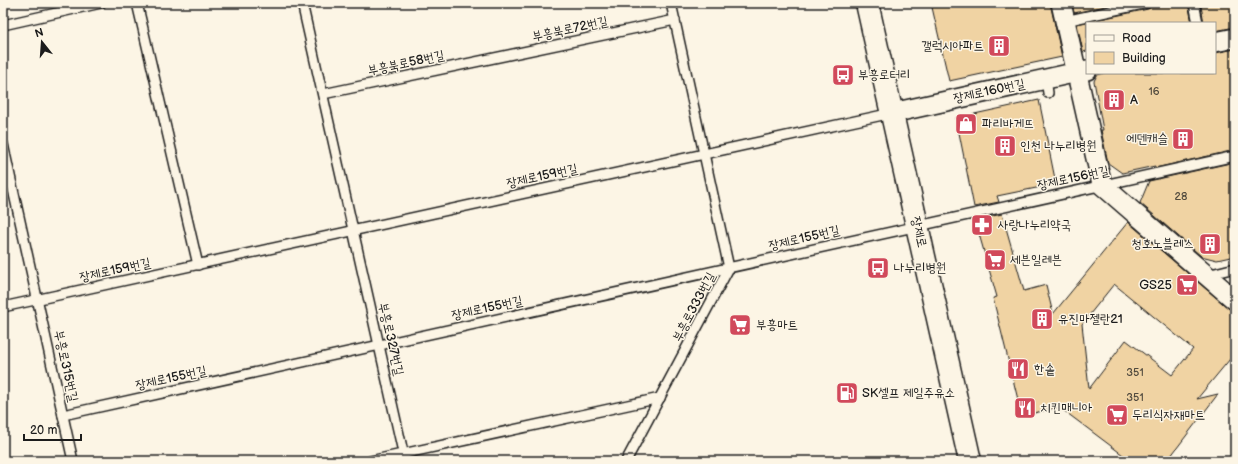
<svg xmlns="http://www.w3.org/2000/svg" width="1238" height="464" viewBox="0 0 1238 464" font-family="'Balsamiq Sans','Poor Story',sans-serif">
  <rect width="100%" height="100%" fill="#fcf5e5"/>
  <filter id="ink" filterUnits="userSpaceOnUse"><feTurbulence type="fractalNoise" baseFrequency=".025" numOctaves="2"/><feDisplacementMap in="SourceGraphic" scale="8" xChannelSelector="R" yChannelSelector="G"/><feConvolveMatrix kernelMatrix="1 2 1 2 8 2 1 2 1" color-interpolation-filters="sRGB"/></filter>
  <g filter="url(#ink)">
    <g fill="#f0d3a3" stroke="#1c1c1c" fill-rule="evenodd">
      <path d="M 931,3 L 1050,3 L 1062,57 L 949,81 Z"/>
      <path d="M 1072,3 L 1119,3 L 1074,13 Z"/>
      <path d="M 1153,3 L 1188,3 L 1192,23 L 1087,23 L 1087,51 L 1083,52 L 1077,24 L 1148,9 L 1151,7 Z"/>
      <path d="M 1214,3 L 1235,3 L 1235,27 L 1215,31 L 1215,23 L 1204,23 L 1201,6 Z"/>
      <path d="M 1235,49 L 1235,150 L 1155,168 L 1155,166 L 1122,173 L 1108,163 L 1101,130 L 1103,130 L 1094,81 L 1097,75 L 1105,73 L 1215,73 L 1215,53 Z"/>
      <path d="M 1039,100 L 1056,184 L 997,196 L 999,202 L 974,207 L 956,118 Z"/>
      <path d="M 1235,162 L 1235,256 L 1217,260 L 1201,256 L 1140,203 L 1149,181 Z"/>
      <path d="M 1002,214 L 1024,291 L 1046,285 L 1053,314 L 1128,222 L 1228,308 L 1235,311 L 1235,353 L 1197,399 L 1218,394 L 1167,461 L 1131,461 L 1059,407 L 1022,416 L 993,298 L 997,297 L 975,220 ZM 1114,284 L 1193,349 L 1172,375 L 1126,340 L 1089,389 L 1082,324 Z"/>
    </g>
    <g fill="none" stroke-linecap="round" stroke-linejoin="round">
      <g stroke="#1c1c1c" stroke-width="12">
        <g id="service">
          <path d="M 137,3 L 198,265"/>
          <path d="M 302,3 L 405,461"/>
          <path d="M 1194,3 L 1198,23"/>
          <path d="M 1065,21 L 1147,3"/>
          <path d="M 3,25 L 101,3"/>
          <path d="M 1046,79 L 1048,93"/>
          <path d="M 323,94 L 675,20"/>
          <path d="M 3,144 L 73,461"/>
          <path d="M 1207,275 L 1235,268"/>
          <path d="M 3,307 L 892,113"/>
          <path d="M 63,415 L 1235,156"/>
          <path d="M 370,461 L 660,398"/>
          <path d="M 626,461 L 729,268 L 671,3"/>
        </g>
      </g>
      <g stroke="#1c1c1c" stroke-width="22">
        <g id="minor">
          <path d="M 1061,3 L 1102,185 L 1235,300"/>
          <path d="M 1215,42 L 1235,38"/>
          <path d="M 892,113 L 1087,70"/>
        </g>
      </g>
      <g stroke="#1c1c1c" stroke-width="25">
        <path id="secondary" d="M 867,3 L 970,461"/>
      </g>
      <use href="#service" stroke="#fcf5e5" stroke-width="9"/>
      <use href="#minor" stroke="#fcf5e5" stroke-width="19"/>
      <use href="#secondary" stroke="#fcf5e5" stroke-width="22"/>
    </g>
  </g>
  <defs>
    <g id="building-square" transform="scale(1.15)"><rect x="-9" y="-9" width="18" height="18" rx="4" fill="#d1495b" stroke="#fcf5e5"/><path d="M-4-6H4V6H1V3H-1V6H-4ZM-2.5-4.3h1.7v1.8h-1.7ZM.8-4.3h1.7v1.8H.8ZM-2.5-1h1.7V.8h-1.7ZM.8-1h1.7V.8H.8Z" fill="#fff"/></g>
    <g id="bus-square" transform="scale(1.15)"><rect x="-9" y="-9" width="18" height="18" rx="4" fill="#d1495b" stroke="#fcf5e5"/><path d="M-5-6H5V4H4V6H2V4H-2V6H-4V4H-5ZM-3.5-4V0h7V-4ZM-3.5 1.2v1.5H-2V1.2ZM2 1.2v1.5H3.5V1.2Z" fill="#fff"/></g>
    <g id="shop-square" transform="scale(1.15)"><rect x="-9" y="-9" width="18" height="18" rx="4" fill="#d1495b" stroke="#fcf5e5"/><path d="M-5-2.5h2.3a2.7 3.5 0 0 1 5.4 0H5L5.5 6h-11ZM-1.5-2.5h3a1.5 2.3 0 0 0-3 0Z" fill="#fff"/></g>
    <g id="pharmacy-square" transform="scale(1.15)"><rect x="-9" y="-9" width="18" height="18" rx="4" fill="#d1495b" stroke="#fcf5e5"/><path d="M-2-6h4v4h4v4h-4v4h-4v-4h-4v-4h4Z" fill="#fff"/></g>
    <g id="supermarket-square" transform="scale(1.15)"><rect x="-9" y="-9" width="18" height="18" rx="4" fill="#d1495b" stroke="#fcf5e5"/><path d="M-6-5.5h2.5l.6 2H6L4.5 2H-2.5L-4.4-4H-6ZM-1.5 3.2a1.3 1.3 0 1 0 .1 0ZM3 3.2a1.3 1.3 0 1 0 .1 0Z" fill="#fff"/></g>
    <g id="restaurant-square" transform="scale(1.15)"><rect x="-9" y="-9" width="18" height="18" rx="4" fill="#d1495b" stroke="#fcf5e5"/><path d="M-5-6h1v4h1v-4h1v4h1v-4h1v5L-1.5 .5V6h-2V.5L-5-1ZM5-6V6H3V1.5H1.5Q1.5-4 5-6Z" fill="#fff"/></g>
    <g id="fuel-square" transform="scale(1.15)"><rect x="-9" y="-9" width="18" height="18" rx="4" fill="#d1495b" stroke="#fcf5e5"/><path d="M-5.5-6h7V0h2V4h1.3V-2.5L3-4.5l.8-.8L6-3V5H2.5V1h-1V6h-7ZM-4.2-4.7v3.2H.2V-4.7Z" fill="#fff"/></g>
  </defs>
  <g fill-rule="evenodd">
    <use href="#building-square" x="999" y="46"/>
    <use href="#bus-square" x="843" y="75"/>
    <use href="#building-square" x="1114" y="100"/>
    <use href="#shop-square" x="966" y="124"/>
    <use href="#building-square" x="1183" y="139"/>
    <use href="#building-square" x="1005" y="146"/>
    <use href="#pharmacy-square" x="982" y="225"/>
    <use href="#building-square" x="1210" y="244"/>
    <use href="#supermarket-square" x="995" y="260"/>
    <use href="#bus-square" x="878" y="268"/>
    <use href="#supermarket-square" x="1187" y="285"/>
    <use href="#building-square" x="1042" y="319"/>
    <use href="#supermarket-square" x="740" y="325"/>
    <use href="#restaurant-square" x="1018" y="369"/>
    <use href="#fuel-square" x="847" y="393"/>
    <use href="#restaurant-square" x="1025" y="408"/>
    <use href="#supermarket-square" x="1117" y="415"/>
  </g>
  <g text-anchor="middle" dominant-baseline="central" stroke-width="3" stroke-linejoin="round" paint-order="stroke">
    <g font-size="11" fill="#514a3e">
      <text x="1154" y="91">16</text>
      <text x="1181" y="196">28</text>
      <text x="1135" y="372">351</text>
      <text x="1135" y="397">351</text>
    </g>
    <g font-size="13" fill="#1c1c1c" stroke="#fcf5e5">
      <text transform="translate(570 29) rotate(-12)">부흥북로72번길</text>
      <text transform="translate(406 63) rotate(-12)">부흥북로58번길</text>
      <text transform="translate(989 91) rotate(-12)">장제로160번길</text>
      <text transform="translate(542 176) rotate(-12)">장제로159번길</text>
      <text transform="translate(1073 178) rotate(-12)">장제로156번길</text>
      <text transform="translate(919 232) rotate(77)">장제로</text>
      <text transform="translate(804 238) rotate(-13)">장제로155번길</text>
      <text transform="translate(115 270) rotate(-12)">장제로159번길</text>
      <text transform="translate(694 307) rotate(-62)">부흥로333번길</text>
      <text transform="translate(487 308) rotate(-12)">장제로155번길</text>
      <text transform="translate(391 339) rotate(77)">부흥로327번길</text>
      <text transform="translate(66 366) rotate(78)">부흥로315번길</text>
      <text transform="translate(171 378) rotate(-12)">장제로155번길</text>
    </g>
    <g font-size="13" fill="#1c1c1c" stroke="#fcf5e5" text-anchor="start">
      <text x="984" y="46" text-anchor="end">갤럭시아파트</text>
      <text x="858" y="75">부흥로터리</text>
      <text x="1130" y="100">A</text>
      <text x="982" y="124">파리바게뜨</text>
      <text x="1168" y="139" text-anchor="end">에덴캐슬</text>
      <text x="1020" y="146">인천 나누리병원</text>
      <text x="998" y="225">사랑나누리약국</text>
      <text x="1194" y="244" text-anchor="end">청호노블레스</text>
      <text x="1010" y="260">세븐일레븐</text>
      <text x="894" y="268">나누리병원</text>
      <text x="1172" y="285" text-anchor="end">GS25</text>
      <text x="1058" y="319">유진마젤란21</text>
      <text x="756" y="325">부흥마트</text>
      <text x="1034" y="369">한솥</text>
      <text x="862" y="393">SK셀프 제일주유소</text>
      <text x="1040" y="408">치킨매니아</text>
      <text x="1132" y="415">두리식자재마트</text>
    </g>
  </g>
  <rect width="1238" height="464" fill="none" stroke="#fcf5e5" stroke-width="16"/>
  <rect x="8" y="8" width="1222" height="448" fill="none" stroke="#1c1c1c" stroke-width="1.5" filter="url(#ink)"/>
  <rect x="1086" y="22" width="130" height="52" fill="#fcf5e5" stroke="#a29e95"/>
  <rect x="1094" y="35" width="20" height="6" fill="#fcf5e5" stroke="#a29e95"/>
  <text x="1122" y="42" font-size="12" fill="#1c1c1c">Road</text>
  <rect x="1094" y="52" width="20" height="12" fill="#f0d3a3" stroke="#a29e95"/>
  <text x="1122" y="62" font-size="12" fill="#1c1c1c">Building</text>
  <g transform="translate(42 42) rotate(343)" stroke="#fcf5e5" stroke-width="3" paint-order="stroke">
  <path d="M0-3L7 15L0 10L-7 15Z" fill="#1c1c1c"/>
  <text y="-6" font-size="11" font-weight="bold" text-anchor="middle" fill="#1c1c1c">N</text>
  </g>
  <path d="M24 434v6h57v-6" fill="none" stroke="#1c1c1c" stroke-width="2"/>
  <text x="30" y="434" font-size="12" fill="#1c1c1c" stroke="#fcf5e5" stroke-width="3" paint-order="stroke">20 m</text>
</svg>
